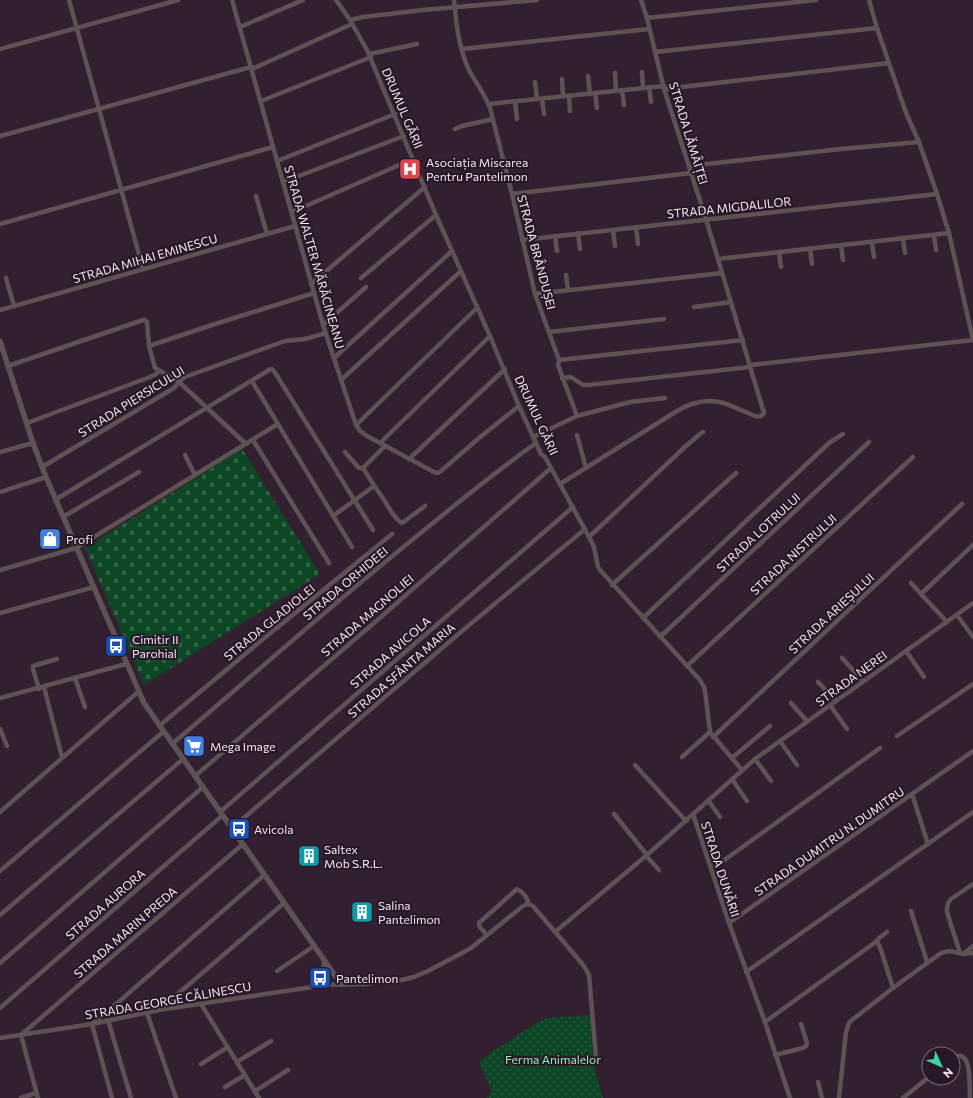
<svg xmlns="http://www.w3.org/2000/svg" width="973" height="1098" viewBox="0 0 973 1098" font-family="Commissioner,sans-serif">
  <defs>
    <pattern id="grass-dots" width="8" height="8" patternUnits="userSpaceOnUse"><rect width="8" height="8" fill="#0c4624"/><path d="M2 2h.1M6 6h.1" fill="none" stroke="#306144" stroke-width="1.8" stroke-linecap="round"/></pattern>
    <pattern id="cemetery-stones" width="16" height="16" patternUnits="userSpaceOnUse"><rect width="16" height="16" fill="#0c4624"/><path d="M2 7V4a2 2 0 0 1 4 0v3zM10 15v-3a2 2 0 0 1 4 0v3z" fill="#306144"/></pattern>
  </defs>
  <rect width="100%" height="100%" fill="#322031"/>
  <path fill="url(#grass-dots)" d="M 590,1015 L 593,1060 L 595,1071 L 603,1098 L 486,1098 L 492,1093 L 479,1061 L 533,1025 L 546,1018 Z"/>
  <path fill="url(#cemetery-stones)" d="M 242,449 L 320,574 L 144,685 L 85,548 Z"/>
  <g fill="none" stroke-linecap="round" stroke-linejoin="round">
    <g stroke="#5f5255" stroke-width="4.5">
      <path d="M 69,0 L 143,269"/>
      <path d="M 232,0 L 323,325 L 356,425 L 360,431 L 367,436 L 434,472 L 438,473 L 441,471 L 479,438 L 519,406"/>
      <path d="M 336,0 L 350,20 L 367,50 L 436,215 L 490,336 L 519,406 L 541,454 L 545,457 L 589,537 L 594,547 L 598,567 L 600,570 L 700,680 L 704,687 L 705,691 L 710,732 L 742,770"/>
      <path d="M 454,0 C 456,23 459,49 469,70 C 476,83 485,94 490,108 L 512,194 L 535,294 L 558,357 L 559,360 L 558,365 L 577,416"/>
      <path d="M 647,18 L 816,0"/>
      <path d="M 350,20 L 363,17 L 423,10 L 537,0"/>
      <path d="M 240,27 L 303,0"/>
      <path d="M 0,49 L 178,0"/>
      <path d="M 462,49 L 649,29"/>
      <path d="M 655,52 L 877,28"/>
      <path d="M 369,54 L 417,44"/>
      <path d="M 252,69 L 352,24"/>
      <path d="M 642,72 L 643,88"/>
      <path d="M 615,73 L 616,91"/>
      <path d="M 588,76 L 590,94"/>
      <path d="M 562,79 L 563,96"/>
      <path d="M 535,82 L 537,99"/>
      <path d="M 649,87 L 651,102"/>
      <path d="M 664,89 L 889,63"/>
      <path d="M 622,90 L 624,105"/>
      <path d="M 595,93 L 597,108"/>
      <path d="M 569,96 L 570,111"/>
      <path d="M 542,99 L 544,114"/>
      <path d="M 261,101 L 371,57"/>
      <path d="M 515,102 L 517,119"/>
      <path d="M 489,104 L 664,86"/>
      <path d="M 455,129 L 462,126 L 493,119"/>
      <path d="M 0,136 L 251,67"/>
      <path d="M 277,161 L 395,114"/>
      <path d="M 689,166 L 841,149 L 919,142"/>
      <path d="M 283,182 L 404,136"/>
      <path d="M 512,194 L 691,173"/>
      <path d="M 256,196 L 267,234"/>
      <path d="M 292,212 L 413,159"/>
      <path d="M 0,224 L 273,147"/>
      <path d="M 636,227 L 638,244"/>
      <path d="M 613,230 L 615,246"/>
      <path d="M 578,233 L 580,249"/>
      <path d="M 934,235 L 936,250"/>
      <path d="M 555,236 L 557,251"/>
      <path d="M 903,238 L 905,253"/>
      <path d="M 522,240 L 937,194"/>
      <path d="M 872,242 L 874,257"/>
      <path d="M 841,245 L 843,260"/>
      <path d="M 810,248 L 812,264"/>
      <path d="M 779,252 L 781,267"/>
      <path d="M 718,259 L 949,233"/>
      <path d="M 566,275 L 568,290"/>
      <path d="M 6,278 L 14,306"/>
      <path d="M 361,278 L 436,215"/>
      <path d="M 311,284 L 425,187"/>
      <path d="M 535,294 L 722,273"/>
      <path d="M 694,307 L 731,302"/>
      <path d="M 0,310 L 295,226"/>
      <path d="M 323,325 L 366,287"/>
      <path d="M 549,332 L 664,319"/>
      <path d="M 149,346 L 215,324 L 314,293"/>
      <path d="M 334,358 L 452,251"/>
      <path d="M 559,360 L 743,340"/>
      <path d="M 750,365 L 973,340 L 949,233 L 937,194 L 919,142 L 906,113 L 877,28 L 869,0"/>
      <path d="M 8,366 L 143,320 L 145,320 L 147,322 L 149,346 L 155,368 L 179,382 L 246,444"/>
      <path d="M 562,378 L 571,377 L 583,385 L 588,385 L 750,367"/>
      <path d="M 341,380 L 461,271"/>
      <path d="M 252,381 L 352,547"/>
      <path d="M 27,423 L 150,377 L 156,374 L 159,371"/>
      <path d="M 356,425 L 477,308"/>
      <path d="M 577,435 L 586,468"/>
      <path d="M 533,437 L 577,416 L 630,402 L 665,398"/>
      <path d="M 253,440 L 329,563"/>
      <path d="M 380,443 L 490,336"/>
      <path d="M 385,446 L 363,468 C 370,480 378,491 386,503 C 390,510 395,519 402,523 L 425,506"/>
      <path d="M 0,452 L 33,443"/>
      <path d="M 345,452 L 358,467 L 359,468 L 363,468"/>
      <path d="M 185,455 L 195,475"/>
      <path d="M 409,459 L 505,369"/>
      <path d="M 42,467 L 174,388 L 182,379 L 185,377 L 285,341 L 305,339 L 326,333"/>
      <path d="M 560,484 L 677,411 C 689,404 705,399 719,402 C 730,404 744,412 755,416 C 759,417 762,417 764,413 L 706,219 L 664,89 L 647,18 L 641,0"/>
      <path d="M 0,492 L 46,477"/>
      <path d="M 55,500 L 269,370 L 272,369 L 274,371 L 373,530"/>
      <path d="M 333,516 L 374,486"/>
      <path d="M 63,517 L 139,472"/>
      <path d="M 589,537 L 686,446 L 700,434 L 703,432"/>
      <path d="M 0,570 L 76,548 L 278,424"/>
      <path d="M 911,583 L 921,594"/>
      <path d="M 612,585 L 736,473"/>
      <path d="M 326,588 L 338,602"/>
      <path d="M 0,613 L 94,587"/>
      <path d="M 957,615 L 973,637"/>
      <path d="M 643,618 L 829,443 L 843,434"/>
      <path d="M 947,622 L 921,594 L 973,545"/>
      <path d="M 660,637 L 869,442"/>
      <path d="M 906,651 L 924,677"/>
      <path d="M 842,658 L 863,681"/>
      <path d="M 687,666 L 913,457"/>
      <path d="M 75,678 L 85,707"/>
      <path d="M 818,682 L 836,701"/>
      <path d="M 44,687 L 62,757"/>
      <path d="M 39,689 L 33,669 L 33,666 L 57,659"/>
      <path d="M 0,698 L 126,664"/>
      <path d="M 791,703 L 807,721"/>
      <path d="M 830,705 L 847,729"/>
      <path d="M 159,726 L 262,640 L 392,534"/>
      <path d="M 0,729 L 7,746"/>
      <path d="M 897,736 L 973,684"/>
      <path d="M 713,737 L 962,504"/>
      <path d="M 780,741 L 797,765"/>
      <path d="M 172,744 C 259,670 344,594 433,523 C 467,495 501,468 536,443"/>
      <path d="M 682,757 L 710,732"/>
      <path d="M 732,758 L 770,726"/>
      <path d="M 755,759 L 771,781"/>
      <path d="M 635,765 L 686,821"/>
      <path d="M 195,776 L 374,623 L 551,468"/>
      <path d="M 732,779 L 747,801"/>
      <path d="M 912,794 L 928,844"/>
      <path d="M 708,800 L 720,817"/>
      <path d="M 0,812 L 138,692"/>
      <path d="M 220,812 L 573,507"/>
      <path d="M 614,814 L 647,855"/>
      <path d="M 693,814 L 729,923 L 765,1022 L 790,1098"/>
      <path d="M 232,828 L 462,631 L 585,529"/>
      <path d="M 646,856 L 659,870"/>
      <path d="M 712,869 L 880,748"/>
      <path d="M 0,871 L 163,732"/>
      <path d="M 911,911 L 927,962"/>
      <path d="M 0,915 L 183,759"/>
      <path d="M 729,923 L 973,751"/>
      <path d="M 555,932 L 647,855 L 755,759 L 973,603"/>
      <path d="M 487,935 L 479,926 L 479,923 L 517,889 C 522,891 529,899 528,904"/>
      <path d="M 877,941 L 878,939 L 887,932"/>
      <path d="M 960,953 L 947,912 C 947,907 947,903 951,899 L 973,884"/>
      <path d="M 963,954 L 973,953"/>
      <path d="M 324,960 L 323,978 L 326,985"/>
      <path d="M 0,963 L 203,787"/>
      <path d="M 277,971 L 314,946"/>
      <path d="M 746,972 L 973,812"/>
      <path d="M 201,1004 L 259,1098"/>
      <path d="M 0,1008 L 223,815"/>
      <path d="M 159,1010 L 284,903"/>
      <path d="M 147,1013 L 176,1098"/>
      <path d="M 108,1020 L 131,1098"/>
      <path d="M 765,1022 L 877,941 L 881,950 L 893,988"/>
      <path d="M 0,1038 L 92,1024 L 159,1010 L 326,985 L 365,984 L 402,980 L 414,977 L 428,971 L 462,953 L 471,948 L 523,906 L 528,904 L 533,906 L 584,966 L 589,975 L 596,1058"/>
      <path d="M 775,1055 L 803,1048 L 806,1046 L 807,1043 L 801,1024"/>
      <path d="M 953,1058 C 973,1046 969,1088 970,1098"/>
      <path d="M 237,1062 L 271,1041"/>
      <path d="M 201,1064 L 228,1047"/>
      <path d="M 818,1082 L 822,1098"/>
      <path d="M 225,1087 L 245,1075"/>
      <path d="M 255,1091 L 288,1070"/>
      <path d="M 21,1098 L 36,1093"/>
      <path d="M 38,1098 L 21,1035 L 243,844"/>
      <path d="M 112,1098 L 92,1024 L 107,1012 L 264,875"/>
      <path d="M 839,1098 L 846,1032 L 849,1023 L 852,1020 L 893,988 L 941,953 L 950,951 L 963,954 L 973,946"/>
      <path d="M 903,1098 L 929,1077"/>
    </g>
    <path stroke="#5f5255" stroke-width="5.5" d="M 0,341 L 33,443 L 46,477 L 144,703 L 341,984"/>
  </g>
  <defs>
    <g id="hospital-square" transform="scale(1.15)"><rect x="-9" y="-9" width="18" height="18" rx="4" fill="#e0444e" stroke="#271727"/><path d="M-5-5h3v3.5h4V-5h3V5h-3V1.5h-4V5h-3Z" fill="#fff"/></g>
    <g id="shop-square" transform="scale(1.15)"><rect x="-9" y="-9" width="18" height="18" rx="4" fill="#3f7fe0" stroke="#271727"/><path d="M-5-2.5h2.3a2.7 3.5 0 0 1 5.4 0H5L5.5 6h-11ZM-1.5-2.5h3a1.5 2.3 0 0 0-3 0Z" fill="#fff"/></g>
    <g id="bus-square" transform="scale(1.15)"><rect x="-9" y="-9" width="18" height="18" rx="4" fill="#1a4fb4" stroke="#271727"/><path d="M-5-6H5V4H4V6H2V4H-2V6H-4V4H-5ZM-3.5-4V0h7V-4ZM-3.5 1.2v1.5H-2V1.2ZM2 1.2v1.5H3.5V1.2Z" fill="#fff"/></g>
    <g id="supermarket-square" transform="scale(1.15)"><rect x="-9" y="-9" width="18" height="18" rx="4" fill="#3f7fe0" stroke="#271727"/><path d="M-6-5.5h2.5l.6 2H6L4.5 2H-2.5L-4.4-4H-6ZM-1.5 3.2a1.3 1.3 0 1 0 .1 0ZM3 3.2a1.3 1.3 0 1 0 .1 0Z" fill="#fff"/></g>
    <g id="building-square" transform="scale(1.15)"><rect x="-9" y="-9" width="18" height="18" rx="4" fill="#0f9aa8" stroke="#271727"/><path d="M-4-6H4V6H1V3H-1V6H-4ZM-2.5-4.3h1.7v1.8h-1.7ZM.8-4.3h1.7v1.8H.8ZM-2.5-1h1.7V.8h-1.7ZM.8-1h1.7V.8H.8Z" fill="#fff"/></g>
  </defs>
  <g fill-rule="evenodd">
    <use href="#hospital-square" x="410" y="169"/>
    <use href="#shop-square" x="50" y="539"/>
    <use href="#bus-square" x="116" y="646"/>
    <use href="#supermarket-square" x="194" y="746"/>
    <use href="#bus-square" x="239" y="829"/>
    <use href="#building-square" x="309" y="856"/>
    <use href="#building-square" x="362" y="912"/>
    <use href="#bus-square" x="320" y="978"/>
  </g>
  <g text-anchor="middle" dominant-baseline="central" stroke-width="4" stroke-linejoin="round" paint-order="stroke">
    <g font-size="12" fill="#f3e7f2" stroke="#271727">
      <text transform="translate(403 108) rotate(67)">DRUMUL GĂRII</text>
      <text transform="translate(689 133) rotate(73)">STRADA LĂMÂIȚEI</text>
      <text transform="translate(729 207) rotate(-6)">STRADA MIGDALILOR</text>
      <text transform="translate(537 252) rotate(75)">STRADA BRÂNDUȘEI</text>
      <text transform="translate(315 257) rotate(74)">STRADA WALTER MĂRĂCINEANU</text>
      <text transform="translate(145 258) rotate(-16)">STRADA MIHAI EMINESCU</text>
      <text transform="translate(131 401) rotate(-32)">STRADA PIERSICULUI</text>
      <text transform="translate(537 415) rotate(65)">DRUMUL GĂRII</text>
      <text transform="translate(758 532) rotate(-43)">STRADA LOTRULUI</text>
      <text transform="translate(793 554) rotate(-43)">STRADA NISTRULUI</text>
      <text transform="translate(345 583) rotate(-40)">STRADA ORHIDEEI</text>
      <text transform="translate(831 613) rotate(-43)">STRADA ARIEȘULUI</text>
      <text transform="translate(367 615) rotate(-41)">STRADA MAGNOLIEI</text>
      <text transform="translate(269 622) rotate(-39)">STRADA GLADIOLEI</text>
      <text transform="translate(390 652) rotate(-41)">STRADA AVICOLA</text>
      <text transform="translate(401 670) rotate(-41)">STRADA SFÂNTA MARIA</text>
      <text transform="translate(851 678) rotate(-36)">STRADA NEREI</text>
      <text transform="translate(829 841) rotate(-35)">STRADA DUMITRU N. DUMITRU</text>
      <text transform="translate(721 869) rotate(72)">STRADA DUNĂRII</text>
      <text transform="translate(105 904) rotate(-41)">STRADA AURORA</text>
      <text transform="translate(125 932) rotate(-41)">STRADA MARIN PREDA</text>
      <text transform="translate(168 1000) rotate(-10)">STRADA GEORGE CĂLINESCU</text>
    </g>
    <g font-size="12" fill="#f3e7f2" stroke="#271727" text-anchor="start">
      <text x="426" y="162">Asociația Miscarea<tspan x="426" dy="14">Pentru Pantelimon</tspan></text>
      <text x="66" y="539">Profi</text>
      <text x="132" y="639">Cimitir II<tspan x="132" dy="14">Parohial</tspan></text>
      <text x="210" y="746">Mega Image</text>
      <text x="254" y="829">Avicola</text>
      <text x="324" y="849">Saltex<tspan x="324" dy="14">Mob S.R.L.</tspan></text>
      <text x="378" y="905">Salina<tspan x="378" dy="14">Pantelimon</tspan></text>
      <text x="336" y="978">Pantelimon</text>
    </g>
    <g font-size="12" fill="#90f0ac" stroke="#271727">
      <text x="553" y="1059">Ferma Animalelor</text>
    </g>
  </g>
  <g transform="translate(941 1066) rotate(135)"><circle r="19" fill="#271727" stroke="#796a78"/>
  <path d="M0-3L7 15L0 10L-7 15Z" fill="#3ad4a5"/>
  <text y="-6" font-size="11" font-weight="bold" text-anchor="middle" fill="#f3e7f2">N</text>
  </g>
</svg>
